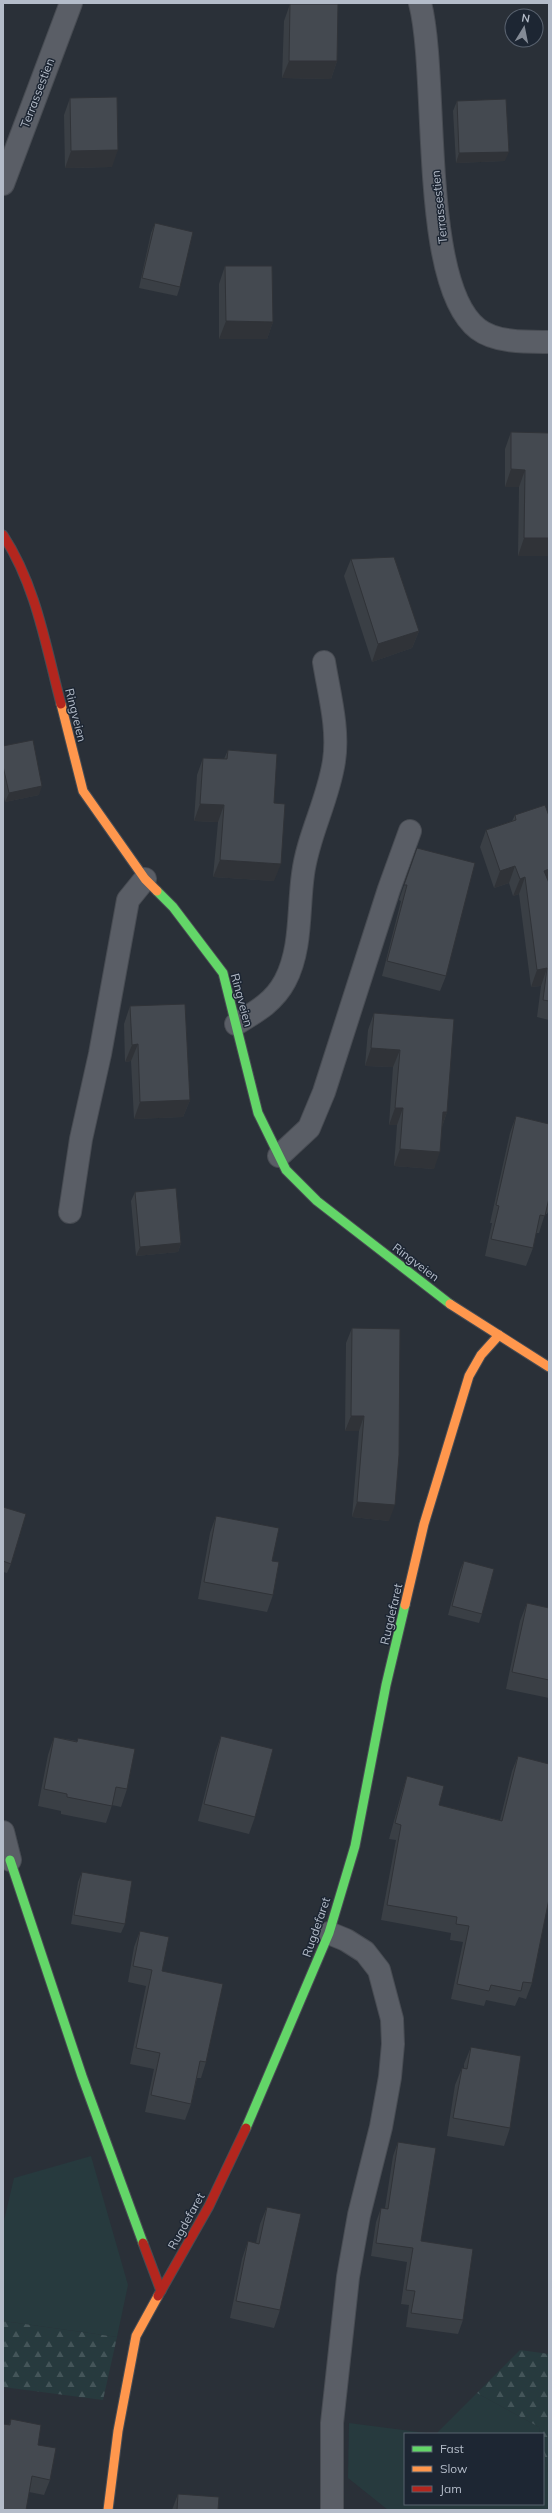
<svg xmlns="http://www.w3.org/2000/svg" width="552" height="2513" viewBox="0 0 552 2513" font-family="Mulish,sans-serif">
  <defs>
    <pattern id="forest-firs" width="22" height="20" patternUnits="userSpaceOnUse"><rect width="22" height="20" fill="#273a3e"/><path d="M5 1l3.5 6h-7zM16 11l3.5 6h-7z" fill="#445559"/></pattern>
  </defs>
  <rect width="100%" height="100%" fill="#2a3038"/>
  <g fill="#273a3e">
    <path d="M 91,2156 L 128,2285 L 117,2337 L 3,2321 L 3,2225 L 14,2178 Z"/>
    <path d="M 477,2393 L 539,2427 L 540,2434 L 436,2434 Z"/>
    <path d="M 349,2423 L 434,2434 L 405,2434 L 405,2504 L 543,2504 L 543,2447 L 549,2477 L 549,2510 L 388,2510 L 348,2478 Z"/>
  </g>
  <g fill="url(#forest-firs)">
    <path d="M 3,2321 L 117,2337 L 103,2400 L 3,2387 Z"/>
    <path d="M 520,2350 L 549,2354 L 549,2477 L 543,2447 L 543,2434 L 540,2434 L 539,2427 L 477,2393 Z"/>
  </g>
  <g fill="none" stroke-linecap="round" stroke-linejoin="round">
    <g stroke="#484c53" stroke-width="24">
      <g id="lane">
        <path d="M 236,1024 C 256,1012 274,1002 285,981 C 302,949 298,909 303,874 C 308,835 328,801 334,761 C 339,729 329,693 324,662"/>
        <path d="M 279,1156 L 309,1128 L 324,1092 L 389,889 L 410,831"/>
        <path d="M 70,1212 L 81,1139 L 100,1054 L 128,900 L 145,879"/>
        <path d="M 3,1832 L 10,1860"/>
        <path d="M 329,1933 L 346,1940 L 365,1952 L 379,1970 L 392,2019 L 393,2044 L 390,2077 L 381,2127 L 359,2215 L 348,2277 L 332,2423 L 332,2510"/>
      </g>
    </g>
    <g stroke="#484c53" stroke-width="24">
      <g id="street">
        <path d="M 420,3 C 439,76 419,284 478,329 C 496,343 528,342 549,342"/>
        <path d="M 3,184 L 71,3"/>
      </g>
    </g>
    <g stroke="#484c53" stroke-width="11">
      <g id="fast">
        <path d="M 157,891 L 173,907 L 223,973 L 258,1113 L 286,1170 L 317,1201 L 450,1304"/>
        <path d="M 10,1860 L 82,2076 L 143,2243"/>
        <path d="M 246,2128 L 329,1933 L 355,1846 L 386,1685 L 405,1605"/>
      </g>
    </g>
    <g stroke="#484c53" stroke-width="11">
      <g id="slow">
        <path d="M 61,704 L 83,791 L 145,879 L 157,891"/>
        <path d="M 450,1304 L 549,1367"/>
        <path d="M 405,1605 L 424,1524 L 469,1376 L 481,1355 L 499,1335"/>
        <path d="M 108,2510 L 118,2431 L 136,2336 L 158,2296"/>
      </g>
    </g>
    <g stroke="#484c53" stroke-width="11">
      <g id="jam">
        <path d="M 3,535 C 36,585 46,647 61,704"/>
        <path d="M 143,2243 L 161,2291"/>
        <path d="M 158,2296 L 209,2206 L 246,2128"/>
      </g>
    </g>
    <use href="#lane" stroke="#5a5e66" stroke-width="22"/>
    <use href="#street" stroke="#5a5e66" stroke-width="22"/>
    <use href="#fast" stroke="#63d668" stroke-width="9"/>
    <use href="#slow" stroke="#ff974d" stroke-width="9"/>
    <use href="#jam" stroke="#b3261e" stroke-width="9"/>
  </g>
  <g fill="#3a3f45">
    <path d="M 290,4 L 337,61 L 331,79 L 282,78 L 284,21 Z"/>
    <path d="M 70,98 L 112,167 L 65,168 L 64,115 Z"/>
    <path d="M 457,101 L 505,161 L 456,163 L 453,111 Z"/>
    <path d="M 155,223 L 180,287 L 177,296 L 139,288 L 151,233 Z"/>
    <path d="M 225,266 L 273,322 L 267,339 L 219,339 L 219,284 Z"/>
    <path d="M 511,432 L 549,433 L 549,556 L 518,556 L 519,487 L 505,487 L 505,449 Z"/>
    <path d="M 351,559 L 419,631 L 412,648 L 372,662 L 344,576 Z"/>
    <path d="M 3,746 L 39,795 L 5,802 L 3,792 Z"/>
    <path d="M 228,750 L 274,803 L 274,881 L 213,877 L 218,822 L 194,821 L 197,775 L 203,758 L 224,759 Z"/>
    <path d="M 515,815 L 549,816 L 549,1020 L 537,1017 L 541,986 L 531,987 L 519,894 L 513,896 L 509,883 L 494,888 L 480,847 L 486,830 L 512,821 Z"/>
    <path d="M 417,848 L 446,976 L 440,991 L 382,976 L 401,901 L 399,900 Z"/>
    <path d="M 130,1006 L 190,1100 L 183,1117 L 134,1119 L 131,1061 L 125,1062 L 124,1024 Z"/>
    <path d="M 374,1013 L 447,1112 L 442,1127 L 434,1169 L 394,1166 L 397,1125 L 389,1125 L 393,1067 L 365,1066 L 368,1030 Z"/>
    <path d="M 516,1116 L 549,1124 L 549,1210 L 547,1214 L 545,1214 L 539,1233 L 536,1233 L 533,1248 L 526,1266 L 485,1256 L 492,1223 L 490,1223 L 510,1133 Z"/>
    <path d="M 135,1192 L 181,1243 L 178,1252 L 136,1256 L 131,1201 Z"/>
    <path d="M 352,1328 L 389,1521 L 352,1517 L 359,1431 L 345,1431 L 346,1343 Z"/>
    <path d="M 3,1507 L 11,1564 L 7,1573 L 3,1572 Z"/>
    <path d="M 216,1516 L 272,1561 L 273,1595 L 267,1612 L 198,1599 L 210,1533 Z"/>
    <path d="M 464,1561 L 482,1614 L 479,1623 L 448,1615 L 460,1570 Z"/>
    <path d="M 527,1603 L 549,1608 L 549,1698 L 506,1689 L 520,1621 Z"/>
    <path d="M 221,1736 L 255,1817 L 249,1834 L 198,1821 L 215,1753 Z"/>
    <path d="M 54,1737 L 77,1741 L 78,1738 L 127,1789 L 121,1807 L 112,1805 L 106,1823 L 61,1814 L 61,1811 L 38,1806 L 48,1755 Z"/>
    <path d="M 518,1756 L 532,1983 L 526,1999 L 519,1997 L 515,2006 L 486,2000 L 484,2006 L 451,1999 L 463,1942 L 450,1940 L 451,1933 L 381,1920 L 396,1840 L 389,1839 L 402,1792 L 407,1776 L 439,1805 L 500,1820 L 512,1771 Z"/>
    <path d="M 82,1872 L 125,1924 L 121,1933 L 71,1924 L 78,1882 Z"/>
    <path d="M 140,1931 L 162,1971 L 206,2062 L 201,2078 L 197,2078 L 191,2104 L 185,2120 L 145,2112 L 154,2069 L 130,2064 L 146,1986 L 128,1982 L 134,1947 Z"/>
    <path d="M 471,2047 L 510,2128 L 504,2146 L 447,2136 L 455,2085 L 462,2068 L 464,2069 L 464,2064 Z"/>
    <path d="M 398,2142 L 421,2241 L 463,2320 L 458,2334 L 406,2327 L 409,2305 L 401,2304 L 407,2262 L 371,2256 L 376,2222 L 381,2208 L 385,2208 L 393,2156 Z"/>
    <path d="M 267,2207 L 280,2310 L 274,2328 L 230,2318 L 242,2259 L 248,2241 L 256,2243 L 260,2224 Z"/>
    <path d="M 11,2419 L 38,2445 L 50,2480 L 44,2495 L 29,2492 L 9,2425 Z"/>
    <path d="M 178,2494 L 218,2510 L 172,2510 Z"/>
  </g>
  <g fill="#303338">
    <path d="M 289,61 L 337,61 L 331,79 L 282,78 Z"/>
    <path d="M 118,150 L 112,167 L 65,168 L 71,151 Z"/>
    <path d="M 509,152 L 505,161 L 456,163 L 459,153 Z"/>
    <path d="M 226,321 L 273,322 L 267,339 L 219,339 Z"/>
    <path d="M 511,469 L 525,470 L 519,487 L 505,487 Z"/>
    <path d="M 524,538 L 549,538 L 549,556 L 518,556 Z"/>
    <path d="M 419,631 L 412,648 L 372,662 L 378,644 Z"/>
    <path d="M 42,786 L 39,795 L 5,802 L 9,793 Z"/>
    <path d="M 200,804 L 224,805 L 218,822 L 194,821 Z"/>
    <path d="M 220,860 L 281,864 L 274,881 L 213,877 Z"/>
    <path d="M 515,866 L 509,883 L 494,888 L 500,871 Z"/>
    <path d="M 549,869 L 549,884 L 544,871 Z"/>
    <path d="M 525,877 L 519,894 L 513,896 L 520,879 Z"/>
    <path d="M 547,968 L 541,986 L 531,987 L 537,970 Z"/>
    <path d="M 138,1044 L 131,1061 L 125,1062 L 132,1045 Z"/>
    <path d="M 371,1048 L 400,1050 L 393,1067 L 365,1066 Z"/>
    <path d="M 190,1100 L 183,1117 L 134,1119 L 140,1102 Z"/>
    <path d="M 395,1108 L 403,1108 L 397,1125 L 389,1125 Z"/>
    <path d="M 443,1112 L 447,1112 L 441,1129 Z"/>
    <path d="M 400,1149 L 440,1152 L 434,1169 L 394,1166 Z"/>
    <path d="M 181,1243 L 178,1252 L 136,1256 L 140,1247 Z"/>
    <path d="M 351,1416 L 364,1416 L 359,1431 L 345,1431 Z"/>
    <path d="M 357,1502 L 395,1505 L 389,1521 L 352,1517 Z"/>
  </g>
  <g fill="#444950" stroke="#303338">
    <path d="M 290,4 L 338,4 L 337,61 L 289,61 Z"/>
    <path d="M 117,97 L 118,150 L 71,151 L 70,98 Z"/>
    <path d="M 506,99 L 509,152 L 459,153 L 457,101 Z"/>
    <path d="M 155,223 L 193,232 L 180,287 L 142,278 Z"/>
    <path d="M 225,266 L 272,266 L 273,322 L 226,321 Z"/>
    <path d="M 511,432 L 549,433 L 549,538 L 524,538 L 525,470 L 511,469 Z"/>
    <path d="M 394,557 L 419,631 L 378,644 L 351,559 Z"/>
    <path d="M 33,740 L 42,786 L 9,793 L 3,766 L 3,746 Z"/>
    <path d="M 228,750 L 277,754 L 274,803 L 285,804 L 281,864 L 220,860 L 224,805 L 200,804 L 203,758 L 227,759 Z"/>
    <path d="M 545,805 L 549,816 L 549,869 L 544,871 L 549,883 L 549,1001 L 543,1000 L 547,968 L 537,970 L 525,877 L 520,879 L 515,866 L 500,871 L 486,830 L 516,820 L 515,815 Z"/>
    <path d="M 417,848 L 475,863 L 446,976 L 387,961 L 407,885 L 404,885 Z"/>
    <path d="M 185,1004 L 190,1100 L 140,1102 L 138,1044 L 132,1045 L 130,1006 Z"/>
    <path d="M 374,1013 L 454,1019 L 447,1112 L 443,1112 L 440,1152 L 400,1149 L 403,1108 L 395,1108 L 400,1050 L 371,1048 Z"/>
    <path d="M 516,1116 L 549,1124 L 549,1198 L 545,1216 L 540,1215 L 533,1248 L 491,1239 L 499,1206 L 496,1205 Z"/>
    <path d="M 176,1188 L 181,1243 L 140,1247 L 135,1192 Z"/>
    <path d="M 352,1328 L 400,1329 L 399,1455 L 395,1505 L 357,1502 L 364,1416 L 351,1416 Z"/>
    <path d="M 3,1507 L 26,1514 L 11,1564 L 3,1561 Z"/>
    <path d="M 216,1516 L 279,1528 L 272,1561 L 279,1562 L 273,1595 L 204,1582 Z"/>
    <path d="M 464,1561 L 494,1569 L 482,1614 L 452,1606 Z"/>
    <path d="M 527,1603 L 549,1608 L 549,1680 L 512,1672 Z"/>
    <path d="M 221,1736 L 273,1749 L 255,1817 L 204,1804 Z"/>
    <path d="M 54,1737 L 77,1742 L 78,1738 L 135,1749 L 127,1789 L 116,1787 L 112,1806 L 67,1797 L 67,1794 L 44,1789 Z"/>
    <path d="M 518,1756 L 549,1764 L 549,1899 L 532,1983 L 523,1982 L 521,1991 L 491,1985 L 489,1991 L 457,1984 L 469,1926 L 456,1924 L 457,1917 L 387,1905 L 401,1825 L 395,1823 L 407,1776 L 444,1786 L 439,1805 L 502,1821 Z"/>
    <path d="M 82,1872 L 132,1881 L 125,1924 L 74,1915 Z"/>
    <path d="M 140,1931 L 169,1937 L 162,1971 L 223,1984 L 206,2062 L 200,2061 L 191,2104 L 151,2095 L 160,2053 L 136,2048 L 152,1970 L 133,1966 Z"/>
    <path d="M 471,2047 L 521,2056 L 510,2128 L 453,2118 L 462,2068 L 467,2069 Z"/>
    <path d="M 398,2142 L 436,2148 L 421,2241 L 473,2249 L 463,2320 L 411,2313 L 415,2291 L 406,2290 L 413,2248 L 376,2243 L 381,2208 L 388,2209 Z"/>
    <path d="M 267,2207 L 301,2214 L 280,2310 L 236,2301 L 248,2241 L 259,2244 Z"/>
    <path d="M 11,2419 L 41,2425 L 38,2445 L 56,2448 L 50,2480 L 32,2476 L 26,2510 L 3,2510 L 3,2424 L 10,2425 Z"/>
    <path d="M 178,2494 L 219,2497 L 218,2510 L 177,2510 Z"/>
  </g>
  <g text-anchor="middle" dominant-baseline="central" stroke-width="3" stroke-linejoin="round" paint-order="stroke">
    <g font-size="12" fill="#b4bcc9" stroke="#1d2633">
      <text transform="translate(37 93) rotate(-69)">Terrassestien</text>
      <text transform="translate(439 207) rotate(-96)">Terrassestien</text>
      <text transform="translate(76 715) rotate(76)">Ringveien</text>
      <text transform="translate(242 1000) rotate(75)">Ringveien</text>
      <text transform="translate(416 1262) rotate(37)">Ringveien</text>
      <text transform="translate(391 1614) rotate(-77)">Rugdefaret</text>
      <text transform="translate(316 1927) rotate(-71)">Rugdefaret</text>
      <text transform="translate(186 2221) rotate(-61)">Rugdefaret</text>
    </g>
  </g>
  <rect width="552" height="2513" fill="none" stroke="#b4bcc9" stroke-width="8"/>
  <rect x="404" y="2433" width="140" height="72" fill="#1d2633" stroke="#59626f"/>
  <rect x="412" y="2446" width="20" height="6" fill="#63d668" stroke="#59626f"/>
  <text x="440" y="2453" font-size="12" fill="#b4bcc9">Fast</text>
  <rect x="412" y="2466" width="20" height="6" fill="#ff974d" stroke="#59626f"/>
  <text x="440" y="2473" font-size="12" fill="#b4bcc9">Slow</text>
  <rect x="412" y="2486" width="20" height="6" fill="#b3261e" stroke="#59626f"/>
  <text x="440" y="2493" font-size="12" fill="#b4bcc9">Jam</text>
  <g transform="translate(524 28) rotate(10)"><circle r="19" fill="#1d2633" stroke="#59626f"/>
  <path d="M0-3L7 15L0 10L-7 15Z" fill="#848b96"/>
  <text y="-6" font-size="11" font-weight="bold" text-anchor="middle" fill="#b4bcc9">N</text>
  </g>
</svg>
